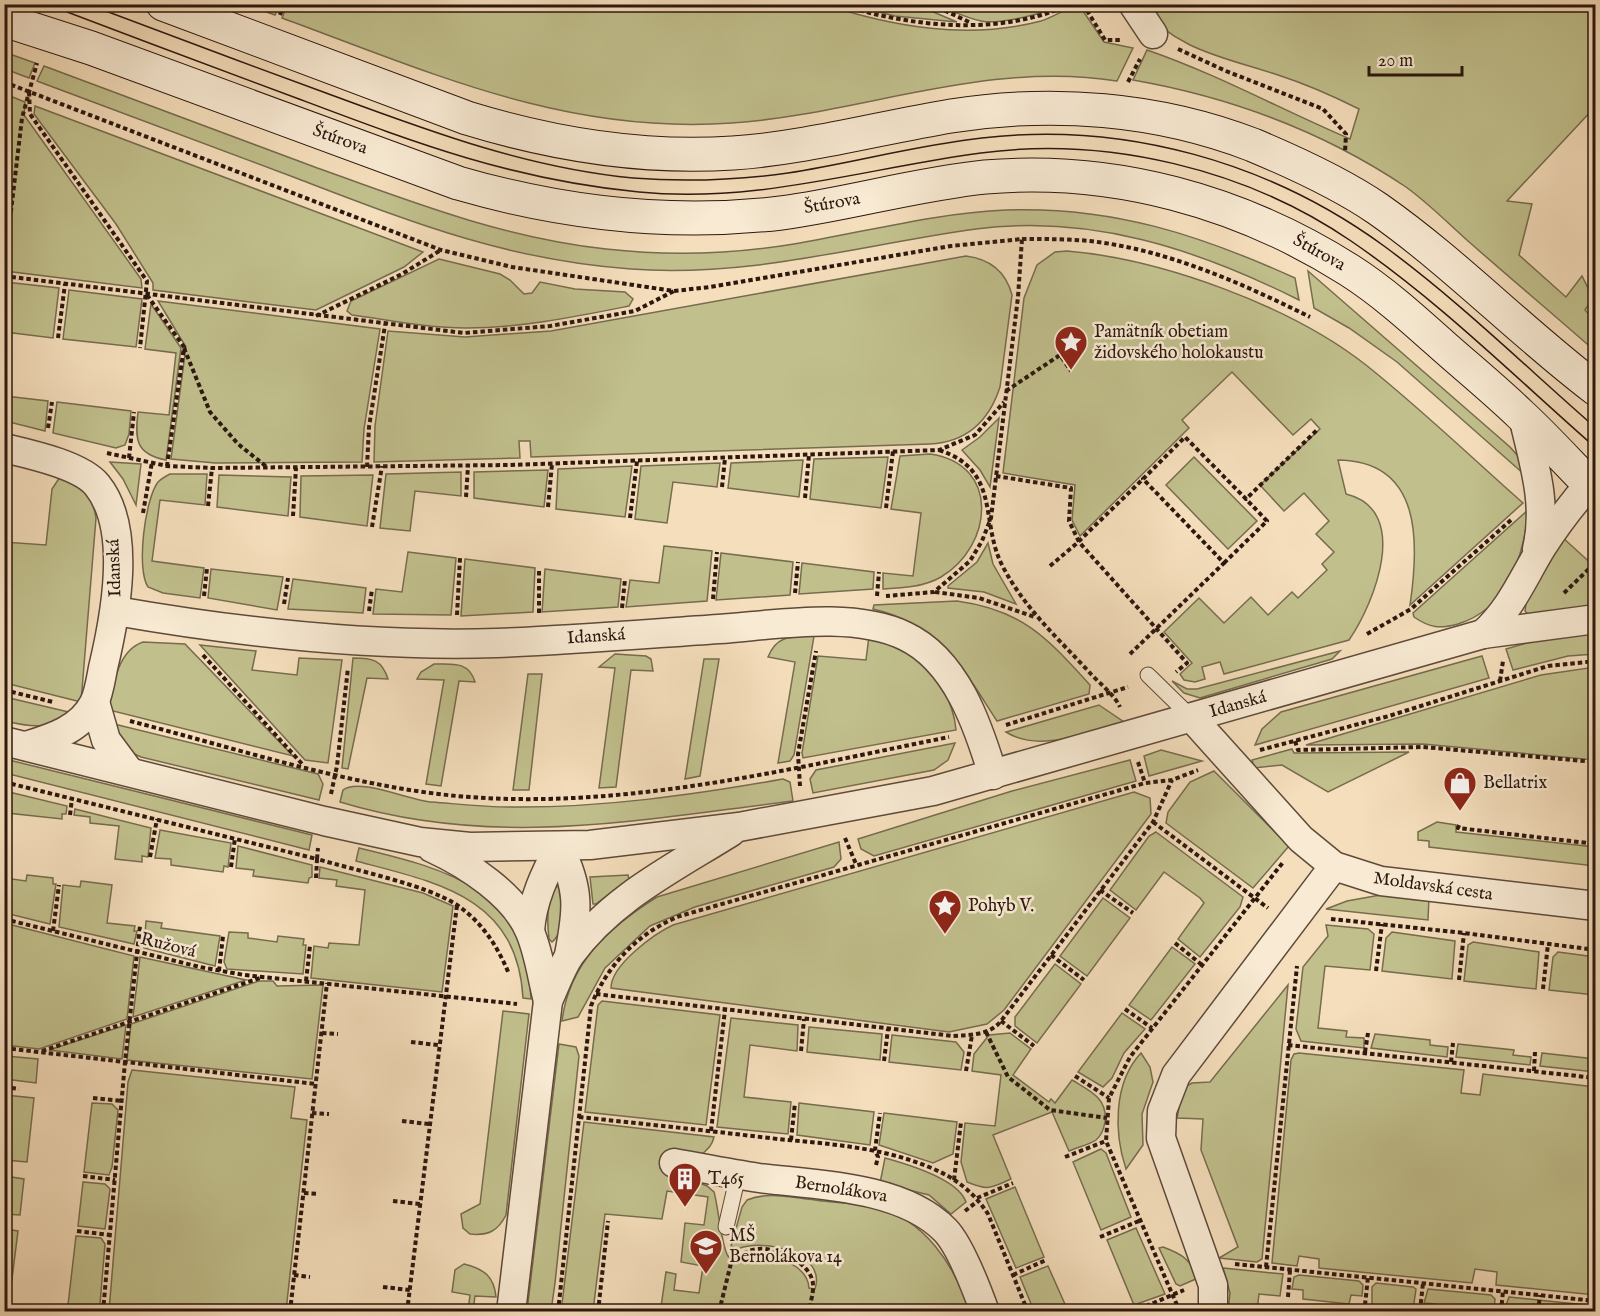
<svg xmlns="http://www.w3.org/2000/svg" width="1600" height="1316" viewBox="0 0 1600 1316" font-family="'IM FELL English',serif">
  <rect width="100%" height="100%" fill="#f5debc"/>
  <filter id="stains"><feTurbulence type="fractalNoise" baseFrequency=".00333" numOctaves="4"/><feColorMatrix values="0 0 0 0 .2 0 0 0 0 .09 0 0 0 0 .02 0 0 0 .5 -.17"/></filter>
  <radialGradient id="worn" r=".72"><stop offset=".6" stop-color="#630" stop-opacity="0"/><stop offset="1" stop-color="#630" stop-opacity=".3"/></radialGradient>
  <g fill="#c1c08d" stroke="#766c4e" stroke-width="1.5">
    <path d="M 1182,4 L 1595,5 L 1595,107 L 1507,201 L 1532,204 L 1519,255 L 1566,297 L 1582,276 L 1592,296 L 1595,295 L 1595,301 L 1592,300 L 1585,310 L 1595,321 L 1595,351 C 1553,314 1510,278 1468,241 C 1448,223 1428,203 1406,187 C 1324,132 1230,97 1133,80 L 1147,50 C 1217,74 1282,110 1350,139 L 1359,109 C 1333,96 1306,84 1278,75 C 1224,57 1177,51 1139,5 L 1174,5 L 1176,7 Z"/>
    <path d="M 247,5 L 280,4 L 280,5 L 275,15 Z"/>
    <path d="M 287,5 L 823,4 C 893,27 968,40 1041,21 C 1054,17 1066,8 1079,5 L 1104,42 L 1133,48 L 1117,81 C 985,60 861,114 732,123 C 567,135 432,73 282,18 Z"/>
    <path d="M 850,5 L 917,5 L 957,22 L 895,16 Z"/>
    <path d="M 937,5 L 1063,5 C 1046,13 999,25 981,21 C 966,18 951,10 937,5 Z"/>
    <path d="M 4,52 L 35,63 L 29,78 L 5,69 Z"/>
    <path d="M 44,66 C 133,99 223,133 312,166 C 409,201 503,238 606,249 C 668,256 733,254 794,244 C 865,232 935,213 1006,210 C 1112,206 1200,235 1295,278 L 1299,300 C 1197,249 1091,214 976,229 C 860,245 749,278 631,269 C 506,260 411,222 296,178 C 210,146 124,113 37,81 Z"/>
    <path d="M 5,94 L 25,102 L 24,115 L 141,279 L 142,288 L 5,271 Z"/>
    <path d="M 35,106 L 423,252 L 404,267 L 316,310 L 153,290 L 153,283 L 116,224 L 34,114 Z"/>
    <path d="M 1067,251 C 1162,259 1291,306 1366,365 C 1420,408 1471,457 1523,503 L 1410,605 C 1419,544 1423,461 1338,460 L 1346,494 C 1412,510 1374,604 1349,640 L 1224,674 L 1220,662 L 1202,667 L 1205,679 L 1195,682 L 1184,680 L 1180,674 L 1192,663 L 1164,632 L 1199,598 L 1224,623 L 1251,597 L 1268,615 L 1292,592 L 1298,598 L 1327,570 L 1322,564 L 1334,552 L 1316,534 L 1329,521 L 1304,493 L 1284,511 L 1260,485 L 1320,429 L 1311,419 L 1293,435 L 1232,372 L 1182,420 L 1189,428 L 1080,536 L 1072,520 L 1075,485 L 1003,473 L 1024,298 L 1037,265 L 1055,252 Z"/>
    <path d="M 966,256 C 990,259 1006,272 1012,295 L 1000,387 C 989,421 967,442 930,444 L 531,457 L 530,441 L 519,441 L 520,458 L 374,462 L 375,426 L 388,331 L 465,337 L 551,331 Z"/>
    <path d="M 439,259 L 500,274 L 510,280 L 524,294 L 532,293 L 540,282 L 575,289 L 625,292 L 633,299 L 629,306 C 574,317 521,328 466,328 C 428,328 389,320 352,315 L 347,311 L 351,301 Z"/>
    <path d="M 1308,271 L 1510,447 L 1518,456 L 1525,475 L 1397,362 L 1349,328 L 1314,308 Z"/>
    <path d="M 5,282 L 59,288 L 53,338 L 5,332 Z"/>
    <path d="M 69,290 L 142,299 L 136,347 L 63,339 Z"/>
    <path d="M 158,301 L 380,329 L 364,429 L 362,462 L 215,463 L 171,459 L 186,347 Z"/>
    <path d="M 151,304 L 181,348 L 166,460 C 135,454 135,439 138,412 L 169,415 L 176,353 L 145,349 Z"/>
    <path d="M 5,396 L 48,401 L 45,431 L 5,421 Z"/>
    <path d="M 57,402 L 131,411 L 129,434 L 125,445 L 116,448 L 53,433 Z"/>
    <path d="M 999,418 L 990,487 L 980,470 L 962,450 L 980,437 Z"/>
    <path d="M 930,454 C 1001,464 993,546 941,577 C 924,587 902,588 883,589 L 883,573 L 913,576 L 921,513 L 891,509 L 900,456 Z"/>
    <path d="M 888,457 L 881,508 L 810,499 L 814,459 Z"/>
    <path d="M 1194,457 L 1257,521 L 1228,549 L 1166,485 Z"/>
    <path d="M 803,460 L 799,497 L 728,488 L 731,463 Z"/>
    <path d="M 110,462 L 141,464 L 136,505 L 123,479 Z"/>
    <path d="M 720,463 L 717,487 L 673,482 L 667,523 L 635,519 L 641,466 Z"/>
    <path d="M 632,466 L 625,517 L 556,509 L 558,469 Z"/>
    <path d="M 548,470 L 544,507 L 474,498 L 474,472 Z"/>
    <path d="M 461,472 L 461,496 L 415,491 L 410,531 L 380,528 L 386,474 Z"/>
    <path d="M 170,474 L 207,474 L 205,505 L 160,500 L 152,561 L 204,568 L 200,598 L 163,593 L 148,587 C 136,569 145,499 158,482 C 161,479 166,476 170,474 Z"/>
    <path d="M 219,475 L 291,477 L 288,516 L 217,507 Z"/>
    <path d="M 373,475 L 367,526 L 300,517 L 301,476 Z"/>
    <path d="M 60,477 C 80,485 93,496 96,518 L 81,702 L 5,683 L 4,542 L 46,545 L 52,489 Z"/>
    <path d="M 1529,509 C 1523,557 1509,608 1458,624 C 1440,629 1430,628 1414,617 L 1413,613 Z"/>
    <path d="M 1562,537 L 1595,567 L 1595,608 L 1529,615 L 1525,611 L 1526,603 Z"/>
    <path d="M 988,543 L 993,564 L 1016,604 L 984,592 L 948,588 L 948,586 L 977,562 Z"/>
    <path d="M 664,546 L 712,551 L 707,601 L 626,607 L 630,580 L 659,583 Z"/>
    <path d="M 408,552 L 456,558 L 451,615 L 373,614 L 376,589 L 402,592 Z"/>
    <path d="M 721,553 L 793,562 L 790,595 L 716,600 Z"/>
    <path d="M 465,559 L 535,568 L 533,612 L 461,616 Z"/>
    <path d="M 802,563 L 874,572 L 873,589 L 799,594 Z"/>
    <path d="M 211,569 L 283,577 L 277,610 L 208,598 Z"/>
    <path d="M 545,569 L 621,579 L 618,607 L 542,612 Z"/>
    <path d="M 293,579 L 366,588 L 363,613 L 288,609 Z"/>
    <path d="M 957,601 C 1023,610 1047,638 1090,685 L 1089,694 L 997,721 C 961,666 942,625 873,609 L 874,605 Z"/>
    <path d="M 1595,632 L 1595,654 L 1568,656 L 1513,670 L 1506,649 L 1544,638 Z"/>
    <path d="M 814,636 L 794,755 L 790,761 L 778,763 L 795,662 L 768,657 C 777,634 793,637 814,636 Z"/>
    <path d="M 869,636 C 882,641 901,645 912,654 C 935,670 954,702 956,730 L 803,758 L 802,753 L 818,656 L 866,660 Z"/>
    <path d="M 143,642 L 185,644 L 293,756 L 109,710 C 113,686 117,651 143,642 Z"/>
    <path d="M 200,645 L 256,651 L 252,670 L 297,675 L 299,658 L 342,660 L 328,763 L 305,760 Z"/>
    <path d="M 1340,651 L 1332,659 L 1200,698 L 1184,693 L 1172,681 L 1187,689 L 1197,689 Z"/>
    <path d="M 615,654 L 646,656 L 651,659 L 653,671 L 631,670 L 616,787 L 599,788 L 615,668 L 599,667 Z"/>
    <path d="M 1482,656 L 1489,678 L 1255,745 L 1262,729 L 1281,712 Z"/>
    <path d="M 353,658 C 373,658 382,660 388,679 L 367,678 L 348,769 L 342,768 Z"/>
    <path d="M 704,659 L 719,659 L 700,776 L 685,779 Z"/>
    <path d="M 434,664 C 452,664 469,661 475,682 L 459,681 L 441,786 L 426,784 L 444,680 L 417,679 L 421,672 Z"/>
    <path d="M 1595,667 L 1595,760 L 1423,744 L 1306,745 L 1541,675 Z"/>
    <path d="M 528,674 L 542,674 L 529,790 L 513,790 Z"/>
    <path d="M 5,697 L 73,713 C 42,728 39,729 5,721 Z"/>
    <path d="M 1099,705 L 1124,722 C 1088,731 1040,754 1006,732 Z"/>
    <path d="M 110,723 L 318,774 L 323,784 L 319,800 L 141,757 L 128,751 Z"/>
    <path d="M 955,743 L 948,760 L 934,770 L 813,793 L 810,779 L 816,770 Z"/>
    <path d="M 1292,749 L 1294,753 L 1409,752 L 1328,792 L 1282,765 L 1254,768 L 1252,760 Z"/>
    <path d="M 1161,750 L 1202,761 L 1149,776 L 1144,756 Z"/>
    <path d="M 5,759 L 312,835 L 309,850 L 5,773 Z"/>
    <path d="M 1130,760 L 1136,781 L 874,856 L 861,849 L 858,839 L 1012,791 Z"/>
    <path d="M 1214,771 L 1289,846 L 1253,888 L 1166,823 L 1168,812 L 1190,782 Z"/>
    <path d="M 783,779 L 790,782 L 793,801 C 636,820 495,849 340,802 L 343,790 C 359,777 411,801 432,802 C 458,804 484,807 510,807 C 601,808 693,795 783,779 Z"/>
    <path d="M 5,791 L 67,806 L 66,814 L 62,814 L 62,819 L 7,813 Z"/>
    <path d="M 1134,792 L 1150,798 L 1151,814 L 1004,1010 L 987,1024 L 949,1032 L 611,988 C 611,965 654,934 673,925 Z"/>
    <path d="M 75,809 L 151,828 L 148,857 L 142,856 L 142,862 L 115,859 L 119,826 L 90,823 L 90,817 L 74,815 Z"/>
    <path d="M 1437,822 L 1456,825 L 1456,832 L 1595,847 L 1595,866 L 1429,847 L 1429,841 L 1418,840 L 1418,832 Z"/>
    <path d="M 160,830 L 231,843 L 228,867 L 224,866 L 223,872 L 171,865 L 171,859 L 155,858 Z"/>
    <path d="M 1156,832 L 1243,897 L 1240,907 L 1200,957 L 1178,939 L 1204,903 L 1200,898 L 1164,872 L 1136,910 L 1110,890 L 1149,836 Z"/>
    <path d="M 839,842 L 841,859 L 834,867 L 695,907 L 650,926 L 605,968 L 578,1017 L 562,1021 C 569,963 609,927 657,897 Z"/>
    <path d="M 238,846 L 312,865 L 312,877 L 309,878 L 308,883 L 253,876 L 254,870 L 236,868 Z"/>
    <path d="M 359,848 C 451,870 525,889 531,999 L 523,998 C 517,897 439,883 356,861 Z"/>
    <path d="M 320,867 L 423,893 L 453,906 L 442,992 L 311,978 L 314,946 L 328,948 L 329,943 L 359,945 L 365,890 L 336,886 L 337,880 L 319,878 Z"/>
    <path d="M 27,875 L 53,878 L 53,884 L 56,884 L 50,924 L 5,913 L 5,878 L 26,881 Z"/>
    <path d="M 628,875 L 629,879 L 596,904 L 593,904 L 590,877 Z"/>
    <path d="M 81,881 L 112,885 L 107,923 L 135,926 L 134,931 L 137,931 L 134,944 L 59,927 L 63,885 L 80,887 Z"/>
    <path d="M 559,884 C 565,897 565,932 552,942 L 549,939 C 547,922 546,896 559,884 Z"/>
    <path d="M 1386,894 L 1429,897 L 1428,920 L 1326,909 L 1347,901 Z"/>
    <path d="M 1103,898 L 1130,918 L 1087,976 L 1060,956 Z"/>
    <path d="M 146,921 L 162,923 L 161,928 L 220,936 L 215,966 L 144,948 Z"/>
    <path d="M 4,923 L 134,956 L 127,1019 L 39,1049 L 5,1045 Z"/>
    <path d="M 1326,925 L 1368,929 L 1374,934 L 1370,970 L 1325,966 L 1318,1028 L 1347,1031 L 1346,1037 L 1364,1038 L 1364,1048 L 1301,1041 L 1296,1029 L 1303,967 L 1328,936 Z"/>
    <path d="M 229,932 L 248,933 L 248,938 L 277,942 L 278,936 L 304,939 L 303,945 L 306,945 L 303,974 L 227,969 L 224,962 Z"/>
    <path d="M 1392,932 L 1455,941 L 1452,979 L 1382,971 L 1386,938 Z"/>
    <path d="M 1473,942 L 1539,952 L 1536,989 L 1464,981 L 1468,945 Z"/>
    <path d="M 1172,947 L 1195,964 L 1151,1020 L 1129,1005 Z"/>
    <path d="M 1558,952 L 1595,957 L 1595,995 L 1549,990 L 1553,957 Z"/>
    <path d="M 140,957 L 246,980 L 133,1017 Z"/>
    <path d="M 1055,964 L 1081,984 L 1037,1043 L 1015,1026 L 1015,1017 Z"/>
    <path d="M 259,981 L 273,981 L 277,986 L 323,985 L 312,1079 L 127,1060 L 131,1024 Z"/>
    <path d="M 1288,985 L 1262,1259 L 1257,1262 L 1219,1258 L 1238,1247 L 1201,1150 L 1203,1119 L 1177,1118 L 1183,1088 L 1192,1083 L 1210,1082 Z"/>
    <path d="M 602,1001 L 720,1015 L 706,1125 L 585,1112 L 598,1005 Z"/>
    <path d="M 503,1011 L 529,1014 L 506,1215 C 498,1231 488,1236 470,1234 L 463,1228 L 461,1214 L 480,1204 Z"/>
    <path d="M 1122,1013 L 1145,1029 L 1124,1053 L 1112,1078 L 1103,1087 L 1078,1072 Z"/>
    <path d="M 731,1018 L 798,1025 L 797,1051 L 750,1045 L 744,1097 L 791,1102 L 788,1134 L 717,1127 Z"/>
    <path d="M 126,1025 L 122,1059 L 49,1050 Z"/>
    <path d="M 809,1027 L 882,1034 L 880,1060 L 807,1052 Z"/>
    <path d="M 1010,1033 L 1031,1049 L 1013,1075 L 1049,1102 L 1051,1099 L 1055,1103 L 1072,1080 C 1090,1091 1108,1098 1105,1122 C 1104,1128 1101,1136 1096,1140 C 1089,1145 1077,1147 1069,1151 L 1052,1112 L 993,1135 L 1011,1179 C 990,1188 989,1191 967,1182 L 961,1162 L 965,1123 L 995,1126 L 1001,1075 L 972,1071 L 974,1054 L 989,1035 Z"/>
    <path d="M 1375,1034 L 1430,1040 L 1430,1045 L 1448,1047 L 1447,1057 L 1371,1048 Z"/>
    <path d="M 892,1035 L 956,1042 L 964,1052 L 961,1070 L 889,1062 Z"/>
    <path d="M 559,1044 L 576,1047 L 579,1056 L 555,1283 L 551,1311 L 527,1311 Z"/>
    <path d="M 1458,1044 L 1514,1050 L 1513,1055 L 1531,1057 L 1530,1065 L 1456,1057 Z"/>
    <path d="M 1141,1053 L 1150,1067 L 1153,1082 L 1142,1114 L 1143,1145 L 1126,1169 C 1114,1133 1113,1083 1141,1053 Z"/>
    <path d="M 1299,1053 L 1464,1070 L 1461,1093 L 1480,1095 L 1483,1074 L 1595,1087 L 1595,1295 L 1496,1285 L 1497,1272 L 1475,1269 L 1472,1283 L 1319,1268 L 1319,1259 L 1299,1256 L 1297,1266 L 1272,1263 L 1291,1060 L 1294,1054 Z"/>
    <path d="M 1542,1053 L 1595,1059 L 1595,1072 L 1540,1066 Z"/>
    <path d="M 6,1056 L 38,1059 L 36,1083 L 5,1079 Z"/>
    <path d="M 132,1070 L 295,1087 L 291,1118 L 307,1120 L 286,1311 L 109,1311 L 128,1082 Z"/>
    <path d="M 5,1095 L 34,1098 L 27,1162 L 5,1160 Z"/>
    <path d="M 92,1103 L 112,1104 L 118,1110 L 112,1167 L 109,1175 L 84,1172 Z"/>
    <path d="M 799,1103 L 874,1112 L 870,1145 L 797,1135 Z"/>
    <path d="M 884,1113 L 957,1122 L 953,1154 L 933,1163 L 879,1145 Z"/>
    <path d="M 584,1122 L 714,1137 C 711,1150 703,1151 697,1160 C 693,1165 690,1172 687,1178 L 707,1186 L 714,1192 C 718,1205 722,1249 728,1256 C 736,1266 747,1254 758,1254 C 777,1255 808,1266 809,1288 L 815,1289 C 827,1252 763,1238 738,1249 L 731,1246 L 742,1207 L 747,1200 C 768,1191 793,1198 815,1200 C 834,1203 855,1203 875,1207 C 925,1219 954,1265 970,1311 L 692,1312 L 661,1307 L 666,1272 L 676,1274 L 674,1290 L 699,1293 L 703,1266 L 681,1262 L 685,1223 L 704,1225 L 708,1197 L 667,1191 L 662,1219 L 605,1214 L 593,1311 L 561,1312 Z"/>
    <path d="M 1101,1149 L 1106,1153 L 1131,1217 L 1101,1230 L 1073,1162 Z"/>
    <path d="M 885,1158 C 907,1164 958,1179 966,1202 L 951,1214 L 929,1195 L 880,1183 Z"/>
    <path d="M 5,1176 L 24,1179 L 20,1215 L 5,1214 Z"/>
    <path d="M 83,1182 L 105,1184 L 110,1189 L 105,1229 L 78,1226 Z"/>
    <path d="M 1015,1187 L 1044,1257 L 1016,1268 L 986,1199 Z"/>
    <path d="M 1136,1228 L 1165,1294 L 1134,1305 L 1107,1240 Z"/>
    <path d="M 5,1229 L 18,1231 L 10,1295 L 5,1295 Z"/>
    <path d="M 76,1236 L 101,1238 L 105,1244 L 100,1304 L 94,1309 L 68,1305 Z"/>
    <path d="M 1163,1247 C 1182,1254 1190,1259 1198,1278 L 1180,1286 L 1176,1284 L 1159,1248 Z"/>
    <path d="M 464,1264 C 484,1269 494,1276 496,1297 L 475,1296 L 473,1311 L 468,1311 L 470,1295 L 452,1292 L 455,1270 Z"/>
    <path d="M 1048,1266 L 1068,1311 L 1034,1311 L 1020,1277 Z"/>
    <path d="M 1223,1268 L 1283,1274 L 1280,1296 L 1259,1294 L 1257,1311 L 1228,1311 L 1230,1293 Z"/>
    <path d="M 1299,1275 L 1359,1281 L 1363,1285 L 1362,1296 L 1351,1295 L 1349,1304 L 1303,1299 L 1303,1290 L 1292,1289 L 1294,1277 Z"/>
    <path d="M 1376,1283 L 1413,1287 L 1416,1289 L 1413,1310 L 1372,1306 L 1372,1287 Z"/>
    <path d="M 1428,1289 L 1491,1295 L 1495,1299 L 1494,1310 L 1436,1311 L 1436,1304 L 1424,1303 Z"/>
    <path d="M 1509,1297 L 1595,1306 L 1595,1311 L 1504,1311 Z"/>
  </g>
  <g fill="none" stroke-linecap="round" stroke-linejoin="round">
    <g stroke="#5e493a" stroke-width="17">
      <g id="lane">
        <path d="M 1148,675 L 1192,718"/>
        <path d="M 726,1227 L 738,1175"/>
      </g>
    </g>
    <g stroke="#5e493a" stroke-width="31">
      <g id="street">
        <path d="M 1133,4 L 1153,34"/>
        <path d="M 1523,416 C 1533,461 1548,503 1537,549"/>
        <path d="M 4,448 C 29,454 81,465 97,485 C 133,529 115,618 103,668 C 101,678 99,693 94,703 C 81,729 52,738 26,746"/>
        <path d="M 116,611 C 242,633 369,647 497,643 C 571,640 645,634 719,629 C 775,625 853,611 905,636 C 956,660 978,725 993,775"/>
        <path d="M 1483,634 C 1511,609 1523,578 1542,547 C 1558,522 1576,499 1596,477"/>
        <path d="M 95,702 L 106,740 L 129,771"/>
        <path d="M 1192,718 L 1301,839 L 1334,866 L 1381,881 L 1596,906"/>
        <path d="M 4,741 L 324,821 L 420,842 L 470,847 L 590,845 L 739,827 L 933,791 L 1483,634 L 1596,619"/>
        <path d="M 559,847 C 580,889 578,909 569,955"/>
        <path d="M 432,848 C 467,864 515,895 530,932 C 539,953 542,978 548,1001"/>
        <path d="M 530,931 C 532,900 545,874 559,847"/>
        <path d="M 674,1163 C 702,1168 731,1174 759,1178 C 817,1185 902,1186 945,1230 C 960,1245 977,1290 985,1312"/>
        <path d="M 511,1312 L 548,1001 C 555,986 561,968 570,955 C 612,898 672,869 731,832"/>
        <path d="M 1213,1312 L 1213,1285 L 1161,1138 L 1162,1111 L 1176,1075 L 1334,866"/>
      </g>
    </g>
    <g stroke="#2c170f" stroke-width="35">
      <g id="secondary">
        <path d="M 163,4 L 467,118 C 555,145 642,159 733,153 C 806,148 879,128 951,116 C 1052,100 1157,108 1253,145 C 1296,163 1340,183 1378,209 C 1455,263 1521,332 1596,389"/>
        <path d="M 4,20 L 91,48 L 458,183 C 565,214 670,226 781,213 C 849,204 916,184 985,177 C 1113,166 1240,201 1349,270 C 1382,291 1412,318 1441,344 C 1468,368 1495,390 1521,415 C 1547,439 1571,466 1596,491"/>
      </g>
    </g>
    <g stroke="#2c170f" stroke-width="4" stroke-dasharray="4.5 3" stroke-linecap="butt">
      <path d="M 731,4 L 731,5"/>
      <path d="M 838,4 C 911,27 999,37 1071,4"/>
      <path d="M 931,4 L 969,22"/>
      <path d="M 1083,4 L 1105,40 L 1121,40"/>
      <path d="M 280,15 L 284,4"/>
      <path d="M 1178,49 L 1226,71 L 1323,109 L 1346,134 L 1345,152"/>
      <path d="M 4,82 L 441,250 L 512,267 L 674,291 L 710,287 L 951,246 L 1022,239 L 1018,297 L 991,518 L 982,541 L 970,561 L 934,592 L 886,596"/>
      <path d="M 1128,82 L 1140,59"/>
      <path d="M 29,92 L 30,114 L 147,281 L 140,348"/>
      <path d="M 4,226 L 11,211 L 22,118 L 37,63"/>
      <path d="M 1022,239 C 1045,239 1068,239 1090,241 C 1168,250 1241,283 1310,317"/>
      <path d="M 4,276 L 464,333 L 550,326 L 635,311 L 674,291"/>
      <path d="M 147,295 L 184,347 L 167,466"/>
      <path d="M 316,316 L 402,274 L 441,250"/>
      <path d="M 58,338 L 65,284"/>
      <path d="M 184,348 L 210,412 L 238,444 L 268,468"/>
      <path d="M 1006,391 L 1060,355 L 1071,371"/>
      <path d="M 48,428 L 52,402"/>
      <path d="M 939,450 C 1002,471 979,522 1003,567 C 1026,610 1057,637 1090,673 C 1099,683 1114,694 1120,707"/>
      <path d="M 107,453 L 167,466 L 212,468 L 509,465 L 939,450 L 975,435 L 1004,402"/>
      <path d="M 129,458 L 134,412"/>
      <path d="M 367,467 L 369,427 L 385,325"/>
      <path d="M 996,476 L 1071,488 L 1069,521 L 1079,542 L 1187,663 L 1176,672"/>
      <path d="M 722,487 L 725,458"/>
      <path d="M 466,497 L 468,466"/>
      <path d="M 805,498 L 809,455"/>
      <path d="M 208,506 L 212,468"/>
      <path d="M 548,507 L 552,464"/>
      <path d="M 886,508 L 893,451"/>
      <path d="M 143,513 L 152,462"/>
      <path d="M 293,516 L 296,468"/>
      <path d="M 630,518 L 637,461"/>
      <path d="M 372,527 L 382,466"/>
      <path d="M 1224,563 L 1267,521 L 1246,499"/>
      <path d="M 1050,566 L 1076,544 L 1143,479"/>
      <path d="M 935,592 L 979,598 L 1035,617"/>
      <path d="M 795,593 L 798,562"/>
      <path d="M 1564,593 L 1596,562"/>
      <path d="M 204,596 L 207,568"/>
      <path d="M 877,596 L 879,572"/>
      <path d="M 713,599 L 717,552"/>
      <path d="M 284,604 L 288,578"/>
      <path d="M 622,608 L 625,579"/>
      <path d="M 369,611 L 372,589"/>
      <path d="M 539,613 L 539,569"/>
      <path d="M 457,615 L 460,558"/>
      <path d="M 1367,634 L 1411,609 L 1511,520"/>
      <path d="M 1130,654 L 1224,563 L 1143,479 L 1185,437 L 1246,499 L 1317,430"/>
      <path d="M 203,655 L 303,765"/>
      <path d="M 1500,681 L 1503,661"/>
      <path d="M 4,690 L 53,702"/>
      <path d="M 130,721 C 235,748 350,786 457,796 C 621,811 789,769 949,737"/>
      <path d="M 1006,725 L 1128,687"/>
      <path d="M 1295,741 L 1298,750 L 1423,747 L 1596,762"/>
      <path d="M 1260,750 L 1389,716 L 1548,666 L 1596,661"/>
      <path d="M 1138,762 L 1145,783"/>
      <path d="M 4,782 L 317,859 L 318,848"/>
      <path d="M 800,786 L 798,754 L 816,651"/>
      <path d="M 331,794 L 337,766 L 348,668"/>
      <path d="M 70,815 L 72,798"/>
      <path d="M 1153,822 L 1268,908"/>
      <path d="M 1459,825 L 1458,828 L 1596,844"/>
      <path d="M 845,838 L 856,864"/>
      <path d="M 150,857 L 157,819"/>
      <path d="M 231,867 L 235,838"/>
      <path d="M 316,878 L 317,859 C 354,870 427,885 457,905 C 482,922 498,947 509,974"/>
      <path d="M 1100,890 L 1133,913"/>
      <path d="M 4,919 L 200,967 L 244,975 L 517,1004"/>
      <path d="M 1331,919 L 1464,933 L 1596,950"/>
      <path d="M 53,931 L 59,885"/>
      <path d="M 1175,943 L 1202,965"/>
      <path d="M 1051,955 L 1084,980"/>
      <path d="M 219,971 L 223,936"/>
      <path d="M 1376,971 L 1382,924"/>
      <path d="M 1459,980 L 1464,933"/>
      <path d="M 306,981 L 310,946"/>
      <path d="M 1543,989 L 1548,944"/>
      <path d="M 596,994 L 953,1036 C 971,1035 990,1035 1001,1021 L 1153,822 L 1172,780"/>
      <path d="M 1125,1009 L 1152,1028"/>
      <path d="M 1001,1021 L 1034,1046"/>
      <path d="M 986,1032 L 1008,1077 L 1050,1110 L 1107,1118"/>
      <path d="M 322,1033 L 338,1034"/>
      <path d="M 411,1042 L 438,1045"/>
      <path d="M 1288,1045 L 1596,1078"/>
      <path d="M 4,1048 L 316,1084"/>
      <path d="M 42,1051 L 260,978"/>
      <path d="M 801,1051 L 804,1019"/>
      <path d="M 1365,1052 L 1368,1033"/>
      <path d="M 884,1061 L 888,1029"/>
      <path d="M 1451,1062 L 1453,1043"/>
      <path d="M 966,1071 L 972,1035"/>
      <path d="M 1534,1071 L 1535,1052"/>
      <path d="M 1075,1076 L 1109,1098"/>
      <path d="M 4,1087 L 19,1089"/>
      <path d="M 93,1098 L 122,1101"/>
      <path d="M 312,1113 L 329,1114"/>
      <path d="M 579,1117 C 645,1124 711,1131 778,1139 C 829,1144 881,1147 929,1167 C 954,1177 973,1191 988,1214 L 1028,1312"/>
      <path d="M 402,1121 L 429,1124"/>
      <path d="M 711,1131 L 725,1010"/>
      <path d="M 791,1140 L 795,1103"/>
      <path d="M 1065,1157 L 1106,1141"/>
      <path d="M 876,1165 L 878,1157 L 875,1150 L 880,1113"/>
      <path d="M 4,1167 L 10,1168"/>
      <path d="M 83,1176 L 115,1180"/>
      <path d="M 954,1180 L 961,1122"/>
      <path d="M 304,1193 L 319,1194"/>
      <path d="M 977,1198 L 1013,1183"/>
      <path d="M 393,1201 L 420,1204"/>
      <path d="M 965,1211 L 979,1200"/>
      <path d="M 77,1231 L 110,1235"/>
      <path d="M 1100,1237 L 1139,1221"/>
      <path d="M 1235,1264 L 1596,1301"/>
      <path d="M 1266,1267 L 1297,966"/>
      <path d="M 294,1275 L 310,1277"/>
      <path d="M 1013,1275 L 1046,1260"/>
      <path d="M 383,1287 L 410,1290"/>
      <path d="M 1288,1297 L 1290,1270"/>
      <path d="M 1365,1305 L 1368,1277"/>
      <path d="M 68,1309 L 88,1312"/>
      <path d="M 1420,1311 L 1423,1283"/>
      <path d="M 103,1312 L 125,1062 L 140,926"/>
      <path d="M 290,1312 L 327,983"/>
      <path d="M 407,1312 L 457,905"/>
      <path d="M 558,1312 L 591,1006 C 607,965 639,932 680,916 L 1145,783 L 1172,780 L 1198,770"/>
      <path d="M 598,1312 L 608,1221"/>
      <path d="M 719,1312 L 732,1259 C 742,1255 747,1250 758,1249 C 776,1247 811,1262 813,1284 C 814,1292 810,1303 809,1312"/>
      <path d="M 1132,1312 L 1184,1290"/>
      <path d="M 1180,1312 L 1106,1141 L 1109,1098 L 1130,1057 L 1284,861"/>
      <path d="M 1501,1312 L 1503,1291"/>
      <path d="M 1538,1312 L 1540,1295"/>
    </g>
    <use href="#lane" stroke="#f8ead3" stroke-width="15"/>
    <use href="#street" stroke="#f8ead3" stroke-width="28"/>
    <use href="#secondary" stroke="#f8ead3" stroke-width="33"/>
    <g stroke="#2c170f" stroke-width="1.5">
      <path d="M 46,4 C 130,36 215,68 299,99 C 416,143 513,180 639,192 C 755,204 867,168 981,153 C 1107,136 1246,169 1351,241 C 1439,301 1516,378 1596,448"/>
      <path d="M 87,4 C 167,34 246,64 326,93 C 426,130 526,168 633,178 C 684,182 737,180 788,173 C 853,163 917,145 982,138 C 1124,121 1269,162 1384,246 C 1459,301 1526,367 1596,428"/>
    </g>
  </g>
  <defs>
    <g id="sight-pin" transform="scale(1.725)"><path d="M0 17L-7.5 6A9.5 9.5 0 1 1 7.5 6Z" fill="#8f2418" stroke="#f8ead3"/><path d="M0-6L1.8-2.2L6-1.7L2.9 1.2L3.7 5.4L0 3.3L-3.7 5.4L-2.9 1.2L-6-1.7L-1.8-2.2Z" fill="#fff"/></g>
    <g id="shop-pin" transform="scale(1.725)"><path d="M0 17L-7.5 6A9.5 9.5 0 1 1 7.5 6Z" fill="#8f2418" stroke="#f8ead3"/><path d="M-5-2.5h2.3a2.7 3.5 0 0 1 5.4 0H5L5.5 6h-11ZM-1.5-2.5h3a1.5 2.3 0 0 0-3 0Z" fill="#fff"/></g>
    <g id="building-pin" transform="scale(1.725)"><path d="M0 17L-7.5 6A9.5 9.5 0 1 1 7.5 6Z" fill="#8f2418" stroke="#f8ead3"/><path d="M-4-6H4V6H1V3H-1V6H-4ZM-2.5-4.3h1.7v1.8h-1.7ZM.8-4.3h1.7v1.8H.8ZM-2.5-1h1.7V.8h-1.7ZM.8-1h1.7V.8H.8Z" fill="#fff"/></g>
    <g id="school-pin" transform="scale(1.725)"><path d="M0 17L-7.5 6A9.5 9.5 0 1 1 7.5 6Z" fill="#8f2418" stroke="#f8ead3"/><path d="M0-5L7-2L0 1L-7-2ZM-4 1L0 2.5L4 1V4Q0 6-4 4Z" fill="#fff"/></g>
  </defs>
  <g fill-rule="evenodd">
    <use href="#sight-pin" x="1071" y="342"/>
    <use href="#shop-pin" x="1460" y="783"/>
    <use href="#sight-pin" x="945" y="906"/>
    <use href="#building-pin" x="685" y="1179"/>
    <use href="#school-pin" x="706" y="1246"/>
  </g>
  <g text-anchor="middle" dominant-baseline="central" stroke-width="5" stroke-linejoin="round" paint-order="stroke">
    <g font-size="18" fill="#2c170f" stroke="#f8ead3">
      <text transform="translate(340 140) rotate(20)">Štúrova</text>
      <text transform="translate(832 204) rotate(-10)">Štúrova</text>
      <text transform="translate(1319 253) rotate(29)">Štúrova</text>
      <text transform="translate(115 568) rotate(-92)">Idanská</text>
      <text transform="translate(596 637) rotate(-4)">Idanská</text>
      <text transform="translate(1238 705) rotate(-16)">Idanská</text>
      <text transform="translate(1433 887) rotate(8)">Moldavská cesta</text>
      <text transform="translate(168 946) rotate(14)">Ružová</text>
      <text transform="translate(841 1190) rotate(9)">Bernolákova</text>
    </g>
    <g font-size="18" fill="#2c170f" stroke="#f8ead3" text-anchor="start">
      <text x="1094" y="332">Pamätník obetiam<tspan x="1094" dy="21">židovského holokaustu</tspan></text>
      <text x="1483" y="783">Bellatrix</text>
      <text x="968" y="906">Pohyb V.</text>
      <text x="708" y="1179">T465</text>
      <text x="729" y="1236">MŠ<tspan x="729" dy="21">Bernolákova 14</tspan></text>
    </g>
  </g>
  <rect width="1600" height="1316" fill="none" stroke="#f5debc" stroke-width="24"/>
  <rect x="6" y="6" width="1588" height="1304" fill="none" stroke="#2c170f" stroke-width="3"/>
  <rect x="12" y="12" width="1576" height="1292" fill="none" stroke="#2c170f" stroke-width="1.5"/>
  <path d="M1369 66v9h93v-9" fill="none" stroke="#2c170f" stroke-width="3"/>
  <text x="1378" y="66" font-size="18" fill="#2c170f" stroke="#f8ead3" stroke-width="4.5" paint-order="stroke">20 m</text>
  <rect width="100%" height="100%" filter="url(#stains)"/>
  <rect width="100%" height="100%" fill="url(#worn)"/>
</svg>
